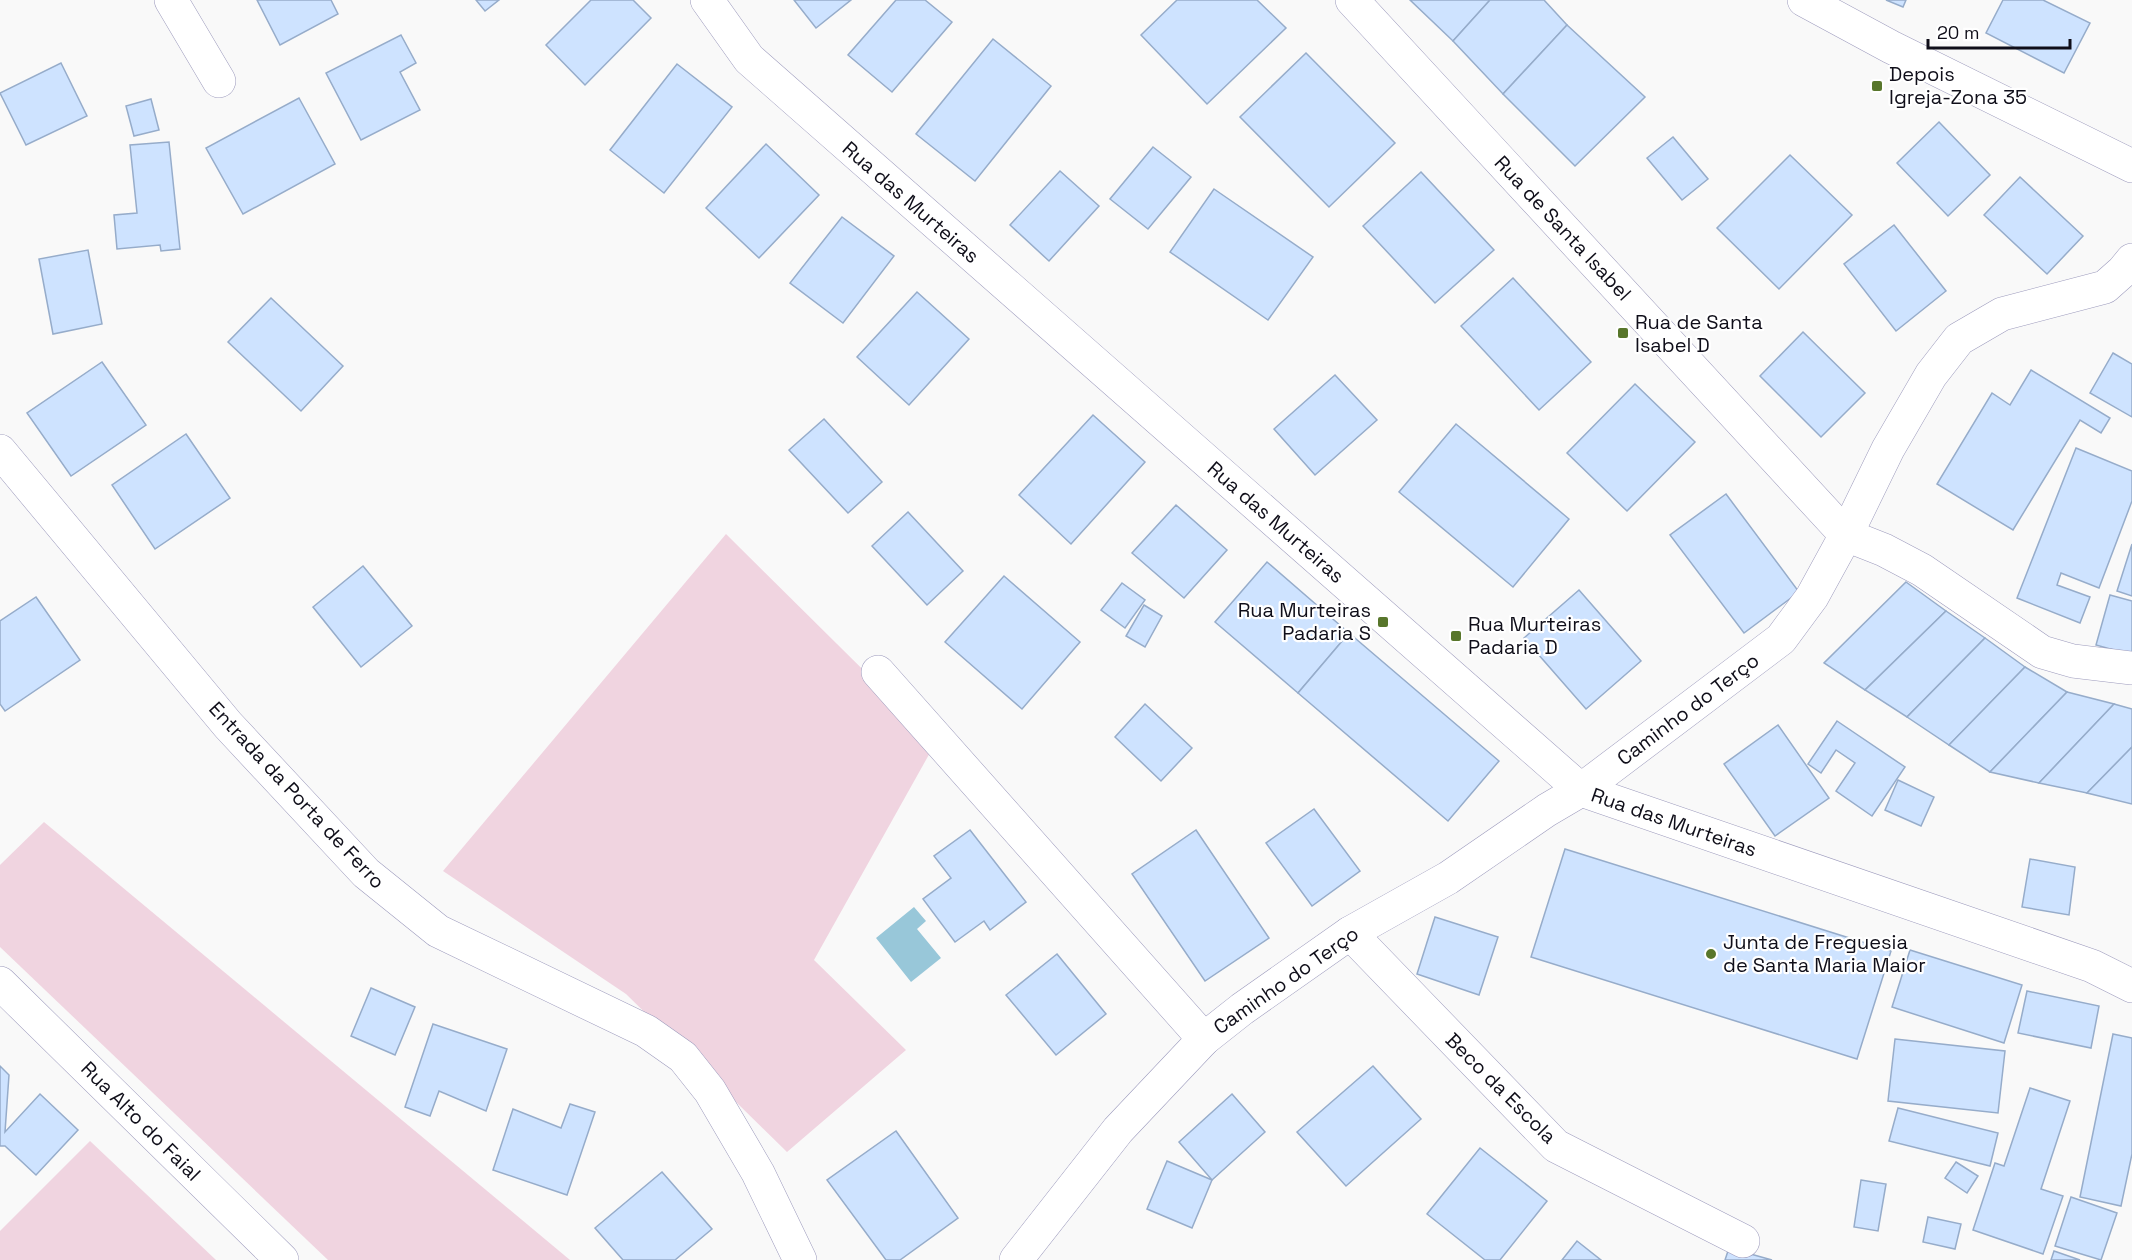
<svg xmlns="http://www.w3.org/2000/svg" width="2132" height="1260" viewBox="0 0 2132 1260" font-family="'Space Grotesk',sans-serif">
  <rect width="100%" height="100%" fill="#f9f9f9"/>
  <g fill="#f0d4e0">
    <path d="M 726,534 L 936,742 L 814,960 L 906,1050 L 787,1152 L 626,994 L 443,871 Z"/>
    <path d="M 44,822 L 570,1260 L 328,1260 L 0,947 L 0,865 Z"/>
    <path d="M 90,1141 L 216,1260 L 0,1260 L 0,1231 Z"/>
  </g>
  <path fill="#98c7d9" d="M 914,907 L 926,921 L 917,929 L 941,958 L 911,982 L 876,938 Z"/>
  <g fill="#cee3ff" stroke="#96acca" stroke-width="1.5">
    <path d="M 257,0 L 331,0 L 338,14 L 280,45 Z"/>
    <path d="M 476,0 L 499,0 L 485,11 Z"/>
    <path d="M 591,0 L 633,0 L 651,18 L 585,85 L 546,45 Z"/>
    <path d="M 794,0 L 851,0 L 816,28 Z"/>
    <path d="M 896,0 L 925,0 L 952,22 L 892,92 L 848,55 Z"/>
    <path d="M 1177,0 L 1257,0 L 1286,28 L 1207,104 L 1141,35 Z"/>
    <path d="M 1410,0 L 1490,0 L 1453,41 Z"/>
    <path d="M 1490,0 L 1544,0 L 1567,25 L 1503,94 L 1453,41 Z"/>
    <path d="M 1886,0 L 1906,0 L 1903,7 Z"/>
    <path d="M 2003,0 L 2043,0 L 2090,23 L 2064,73 L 1986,33 Z"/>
    <path d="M 1567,25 L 1645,97 L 1575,166 L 1503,94 Z"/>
    <path d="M 401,35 L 416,63 L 400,72 L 420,110 L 361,140 L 326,73 Z"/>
    <path d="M 993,39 L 1051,86 L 975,181 L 916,134 Z"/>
    <path d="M 1306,53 L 1395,143 L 1329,207 L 1240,117 Z"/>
    <path d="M 61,63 L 87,116 L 26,145 L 0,93 Z"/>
    <path d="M 677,64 L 732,107 L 664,193 L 610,150 Z"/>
    <path d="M 299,98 L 335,164 L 243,214 L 206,148 Z"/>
    <path d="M 151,99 L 159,130 L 134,136 L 126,106 Z"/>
    <path d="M 1939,122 L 1990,175 L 1948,216 L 1897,163 Z"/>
    <path d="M 1673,137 L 1708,179 L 1682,200 L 1647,158 Z"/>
    <path d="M 169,142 L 180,249 L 161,251 L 160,245 L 117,249 L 114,215 L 137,213 L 130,145 Z"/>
    <path d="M 766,144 L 819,195 L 759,258 L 706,208 Z"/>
    <path d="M 1153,147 L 1191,177 L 1148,229 L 1110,199 Z"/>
    <path d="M 1790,155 L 1852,215 L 1779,289 L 1717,228 Z"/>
    <path d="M 1060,171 L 1099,206 L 1049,261 L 1010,225 Z"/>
    <path d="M 1421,172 L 1494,250 L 1435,303 L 1363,226 Z"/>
    <path d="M 2020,177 L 2083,236 L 2047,274 L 1984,215 Z"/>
    <path d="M 1214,189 L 1313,257 L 1268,320 L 1170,252 Z"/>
    <path d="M 842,217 L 894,256 L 843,323 L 790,283 Z"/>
    <path d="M 1894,225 L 1946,291 L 1896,331 L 1844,264 Z"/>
    <path d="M 88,250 L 102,324 L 53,334 L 39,259 Z"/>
    <path d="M 1513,278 L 1591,362 L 1539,410 L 1461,326 Z"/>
    <path d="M 917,292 L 969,339 L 909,405 L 857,357 Z"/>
    <path d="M 271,298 L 343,366 L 301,411 L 228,342 Z"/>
    <path d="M 1803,332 L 1865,393 L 1821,437 L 1760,376 Z"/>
    <path d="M 2113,353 L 2132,364 L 2132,417 L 2090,393 Z"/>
    <path d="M 102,362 L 146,425 L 71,476 L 27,413 Z"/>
    <path d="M 2031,370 L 2110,418 L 2101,433 L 2080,420 L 2013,530 L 1937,484 L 1992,393 L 2010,405 Z"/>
    <path d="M 1335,375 L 1377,420 L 1315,475 L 1274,429 Z"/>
    <path d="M 1635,384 L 1695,442 L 1627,511 L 1567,453 Z"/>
    <path d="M 1093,415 L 1145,462 L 1071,544 L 1019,495 Z"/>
    <path d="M 824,419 L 882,482 L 848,513 L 789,450 Z"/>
    <path d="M 1456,424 L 1569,519 L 1513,587 L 1399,492 Z"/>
    <path d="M 186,434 L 230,498 L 155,549 L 112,485 Z"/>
    <path d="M 2076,448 L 2132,471 L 2132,501 L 2099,588 L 2061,573 L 2057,585 L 2090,597 L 2080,623 L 2017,598 Z"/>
    <path d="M 1726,494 L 1799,592 L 1744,633 L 1670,535 Z"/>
    <path d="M 1176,505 L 1227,550 L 1184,598 L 1132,553 Z"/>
    <path d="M 908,512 L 963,571 L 927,605 L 872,546 Z"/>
    <path d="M 2132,544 L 2132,596 L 2117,591 Z"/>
    <path d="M 1267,562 L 1349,633 L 1298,693 L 1215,622 Z"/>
    <path d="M 363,566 L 412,626 L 361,667 L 313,607 Z"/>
    <path d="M 1004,576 L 1080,642 L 1022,709 L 945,642 Z"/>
    <path d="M 1906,582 L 1946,611 L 1865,690 L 1824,663 Z"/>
    <path d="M 1122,583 L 1145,600 L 1125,628 L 1101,610 Z"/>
    <path d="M 1579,590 L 1641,661 L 1586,709 L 1524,638 Z"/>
    <path d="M 2110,595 L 2132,601 L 2132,655 L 2096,645 Z"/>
    <path d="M 36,597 L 80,660 L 5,711 L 0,704 L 0,621 Z"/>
    <path d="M 1144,605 L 1162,616 L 1145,647 L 1126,636 Z"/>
    <path d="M 1946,611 L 1985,638 L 1907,717 L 1865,690 Z"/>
    <path d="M 1349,633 L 1499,761 L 1448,821 L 1298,693 Z"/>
    <path d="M 1985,638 L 2025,667 L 1949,745 L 1907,717 Z"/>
    <path d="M 2025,667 L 2067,692 L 1990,772 L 1949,745 Z"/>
    <path d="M 2067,692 L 2114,704 L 2039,783 L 1990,772 Z"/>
    <path d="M 1145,704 L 1192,748 L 1161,781 L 1115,737 Z"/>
    <path d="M 2114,704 L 2132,709 L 2132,747 L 2087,793 L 2039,783 Z"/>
    <path d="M 1837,721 L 1905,767 L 1872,816 L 1836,791 L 1855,763 L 1836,750 L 1821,773 L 1808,764 Z"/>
    <path d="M 1778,725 L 1829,798 L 1775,836 L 1724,764 Z"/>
    <path d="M 2132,747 L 2132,804 L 2087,793 Z"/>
    <path d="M 1898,780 L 1934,797 L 1921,826 L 1885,810 Z"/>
    <path d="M 1314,809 L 1360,871 L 1312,906 L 1266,843 Z"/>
    <path d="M 970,830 L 1026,902 L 990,930 L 984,921 L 955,942 L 923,899 L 951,878 L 934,856 Z"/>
    <path d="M 1196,830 L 1269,938 L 1205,981 L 1132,874 Z"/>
    <path d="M 1565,849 L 1891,951 L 1857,1059 L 1531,957 Z"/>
    <path d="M 2030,859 L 2075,867 L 2069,915 L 2022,907 Z"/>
    <path d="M 1435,917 L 1498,937 L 1479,995 L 1417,974 Z"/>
    <path d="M 1910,950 L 2022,985 L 2004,1043 L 1892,1007 Z"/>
    <path d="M 1057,954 L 1106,1014 L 1056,1055 L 1006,995 Z"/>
    <path d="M 371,988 L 415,1007 L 395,1055 L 351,1036 Z"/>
    <path d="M 2027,991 L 2099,1006 L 2091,1048 L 2018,1033 Z"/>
    <path d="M 433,1024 L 507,1049 L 486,1111 L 439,1091 L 430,1116 L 405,1107 Z"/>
    <path d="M 2113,1034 L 2132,1038 L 2132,1154 L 2121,1206 L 2080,1197 Z"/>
    <path d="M 1895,1039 L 2005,1051 L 1998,1113 L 1888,1101 Z"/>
    <path d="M 0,1066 L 9,1075 L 5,1132 L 40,1094 L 78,1130 L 36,1175 L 5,1146 L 0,1146 Z"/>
    <path d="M 1373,1066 L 1421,1119 L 1346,1186 L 1297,1132 Z"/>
    <path d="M 2030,1088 L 2070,1101 L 2041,1189 L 2063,1196 L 2043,1254 L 1973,1230 L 1995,1163 L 2004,1166 Z"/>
    <path d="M 1232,1094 L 1265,1132 L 1212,1180 L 1179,1142 Z"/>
    <path d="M 570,1104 L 595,1112 L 567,1195 L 493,1170 L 513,1109 L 561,1128 Z"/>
    <path d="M 1898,1108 L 1998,1133 L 1990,1166 L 1889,1141 Z"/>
    <path d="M 896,1131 L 958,1218 L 900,1260 L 886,1260 L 827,1180 Z"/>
    <path d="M 1480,1148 L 1547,1201 L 1500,1260 L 1485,1260 L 1427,1214 Z"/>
    <path d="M 1167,1161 L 1212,1180 L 1192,1228 L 1147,1209 Z"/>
    <path d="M 1956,1162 L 1978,1176 L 1967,1193 L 1945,1178 Z"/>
    <path d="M 662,1172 L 712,1229 L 675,1260 L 623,1260 L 595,1228 Z"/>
    <path d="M 1861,1180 L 1886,1184 L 1878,1231 L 1854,1227 Z"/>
    <path d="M 2071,1197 L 2117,1213 L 2101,1260 L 2055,1246 Z"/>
    <path d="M 1928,1217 L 1961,1224 L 1955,1249 L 1923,1242 Z"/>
    <path d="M 1577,1241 L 1601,1260 L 1562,1260 Z"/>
    <path d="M 1729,1248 L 1772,1260 L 1725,1260 Z"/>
    <path d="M 2054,1251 L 2080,1260 L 2051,1260 Z"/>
  </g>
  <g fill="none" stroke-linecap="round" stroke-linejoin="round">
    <g stroke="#9d9bbd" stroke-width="34">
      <g id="minor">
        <path d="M 171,0 L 219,81"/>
        <path d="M 707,0 L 749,59 L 1581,790 L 2092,966 L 2132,986"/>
        <path d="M 1352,0 L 1846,535 L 1884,550 L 1922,570 L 2042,652 L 2073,661 L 2132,668"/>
        <path d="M 0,451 L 228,725 L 366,873 L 438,931 L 646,1031 L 683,1057 L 710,1091 L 758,1173 L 800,1260"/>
        <path d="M 878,672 L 1204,1039"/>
        <path d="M 1350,933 L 1556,1146 L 1743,1241"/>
        <path d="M 0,983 L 282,1260"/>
        <path d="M 1016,1260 L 1118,1130 L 1204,1039 L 1242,1009 L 1350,933 L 1448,878 L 1547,810 L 1581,790 L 1781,639 L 1812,597 L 1846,535 L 1888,449 L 1931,375 L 1959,339 L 2002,314 L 2105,287 L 2123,271 L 2132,260"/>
      </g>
    </g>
    <g stroke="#9d9bbd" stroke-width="34">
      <path id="major" d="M 1804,0 L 1891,47 L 2132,166"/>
    </g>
    <use href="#minor" stroke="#fff" stroke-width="33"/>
    <use href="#major" stroke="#fff" stroke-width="33"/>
  </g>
  <g fill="#58762b" stroke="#fff" stroke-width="2">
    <rect x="1871" y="80" width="12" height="12" rx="3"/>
    <rect x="1617" y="327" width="12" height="12" rx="3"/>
    <rect x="1377" y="616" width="12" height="12" rx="3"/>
    <rect x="1450" y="630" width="12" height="12" rx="3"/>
    <circle cx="1711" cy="954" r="6"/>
  </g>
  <g text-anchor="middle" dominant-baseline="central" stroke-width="4.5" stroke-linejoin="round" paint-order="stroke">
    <g font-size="20" fill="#0f0e19" stroke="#fff" text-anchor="start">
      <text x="1889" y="74">Depois<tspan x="1889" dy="23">Igreja-Zona 35</tspan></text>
      <text x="1635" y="322">Rua de Santa<tspan x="1635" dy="23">Isabel D</tspan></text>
      <text x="1371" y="610" text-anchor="end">Rua Murteiras<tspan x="1371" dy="23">Padaria S</tspan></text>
      <text x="1468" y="624">Rua Murteiras<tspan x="1468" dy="23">Padaria D</tspan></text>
      <text x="1723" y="942">Junta de Freguesia<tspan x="1723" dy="23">de Santa Maria Maior</tspan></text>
    </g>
    <g font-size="20" fill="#0f0e19" stroke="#fff">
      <text transform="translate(911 202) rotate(41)">Rua das Murteiras</text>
      <text transform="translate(1563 228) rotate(47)">Rua de Santa Isabel</text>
      <text transform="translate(1276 522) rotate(41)">Rua das Murteiras</text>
      <text transform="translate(1688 709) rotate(-37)">Caminho do Terço</text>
      <text transform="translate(297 795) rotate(47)">Entrada da Porta de Ferro</text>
      <text transform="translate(1674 822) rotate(19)">Rua das Murteiras</text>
      <text transform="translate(1286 980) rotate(-35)">Caminho do Terço</text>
      <text transform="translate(1501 1088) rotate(45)">Beco da Escola</text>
      <text transform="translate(141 1121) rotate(45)">Rua Alto do Faial</text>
    </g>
  </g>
  <path d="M1928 39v9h142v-9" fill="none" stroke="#0f0e19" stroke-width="3"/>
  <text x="1937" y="39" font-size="18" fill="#0f0e19" stroke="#ffffff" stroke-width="4.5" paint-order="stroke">20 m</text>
</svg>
